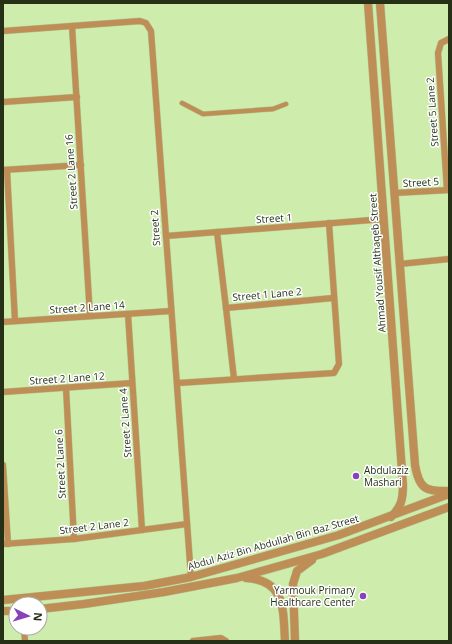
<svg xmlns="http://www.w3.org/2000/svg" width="452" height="644" viewBox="0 0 452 644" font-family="'Open Sans',sans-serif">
  <rect width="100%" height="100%" fill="#ceedad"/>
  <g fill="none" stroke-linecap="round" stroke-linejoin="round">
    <g stroke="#b0cb92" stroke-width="5.5">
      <path id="pedestrian" d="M 182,103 L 203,114 L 273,109 L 286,104"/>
    </g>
    <g stroke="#b0cb92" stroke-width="7">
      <g id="minor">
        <path d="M 72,26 L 90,316"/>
        <path d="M 3,31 L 140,21 L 146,23 L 151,31 L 191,577"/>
        <path d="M 3,102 L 77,97"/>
        <path d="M 3,170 L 81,165"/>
        <path d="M 7,170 L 15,321"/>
        <path d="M 447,190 L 438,53 L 441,43 L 449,39"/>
        <path d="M 395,193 L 449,190"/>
        <path d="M 217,232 L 226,308"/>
        <path d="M 166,236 L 384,219"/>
        <path d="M 400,264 L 449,259"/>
        <path d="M 128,314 L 142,530"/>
        <path d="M 3,322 L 171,311"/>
        <path d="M 234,379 L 226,308 L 333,298"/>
        <path d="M 178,383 L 334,373 L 339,364 L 329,223"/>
        <path d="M 66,388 L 74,539"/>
        <path d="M 3,392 L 132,383"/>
        <path d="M 3,465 L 8,544"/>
        <path d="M 3,544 L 74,539 L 187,524"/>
        <path d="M 24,628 L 25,641"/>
        <path d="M 193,641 L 221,638 L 226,641"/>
      </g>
    </g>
    <g stroke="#b0cb92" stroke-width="9">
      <g id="tertiary">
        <path d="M 368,3 L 403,485 C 403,500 401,507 391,517"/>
        <path d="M 380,3 L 415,465 C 419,489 426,492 449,491"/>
        <path d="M 246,578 C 286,580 283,610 285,641"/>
        <path d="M 3,600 L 144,586 L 191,577 L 339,535 L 449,494"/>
        <path d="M 40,609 L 84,604 L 164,592 L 237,578 L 322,554 L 449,507"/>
        <path d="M 3,611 L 16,611"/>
        <path d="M 295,641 L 293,584 L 297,571 L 312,560"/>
      </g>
    </g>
    <use href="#pedestrian" stroke="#bf8e57" stroke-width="4.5"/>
    <use href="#minor" stroke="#bf8e57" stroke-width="6"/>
    <use href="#tertiary" stroke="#bf8e57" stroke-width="8"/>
  </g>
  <g fill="#8843b7" stroke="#fff" stroke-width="1.5">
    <circle cx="356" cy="476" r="4"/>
    <circle cx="363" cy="596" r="4"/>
  </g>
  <g text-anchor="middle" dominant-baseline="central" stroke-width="3" stroke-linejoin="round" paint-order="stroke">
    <g font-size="10" fill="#253017" stroke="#fff">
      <text transform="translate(432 112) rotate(-94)">Street 5 Lane 2</text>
      <text transform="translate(71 172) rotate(-94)">Street 2 Lane 16</text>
      <text transform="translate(421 182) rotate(-3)">Street 5</text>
      <text transform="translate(274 218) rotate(-4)">Street 1</text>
      <text transform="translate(155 228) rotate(-94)">Street 2</text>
      <text transform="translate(377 263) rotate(-94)">Ahmad Yousif Althaqeb Street</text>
      <text transform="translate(267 294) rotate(-5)">Street 1 Lane 2</text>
      <text transform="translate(87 307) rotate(-4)">Street 2 Lane 14</text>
      <text transform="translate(67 378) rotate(-4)">Street 2 Lane 12</text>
      <text transform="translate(125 423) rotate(-94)">Street 2 Lane 4</text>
      <text transform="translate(60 464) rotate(-93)">Street 2 Lane 6</text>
      <text transform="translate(94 526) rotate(-7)">Street 2 Lane 2</text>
      <text transform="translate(273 542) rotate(-16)">Abdul Aziz Bin Abdullah Bin Baz Street</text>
    </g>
    <g font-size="10" fill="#253017" stroke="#fff" text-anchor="start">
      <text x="364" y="470">Abdulaziz<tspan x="364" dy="12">Mashari</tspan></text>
      <text x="355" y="590" text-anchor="end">Yarmouk Primary<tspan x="355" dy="12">Healthcare Center</tspan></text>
    </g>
  </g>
  <rect width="452" height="644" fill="none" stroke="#253017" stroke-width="8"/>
  <g transform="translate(28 616) rotate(95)"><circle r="19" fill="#ffffff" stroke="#a8aca2"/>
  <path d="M0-3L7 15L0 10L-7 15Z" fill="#8843b7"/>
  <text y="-6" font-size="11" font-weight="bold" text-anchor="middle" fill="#253017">N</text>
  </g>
</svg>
